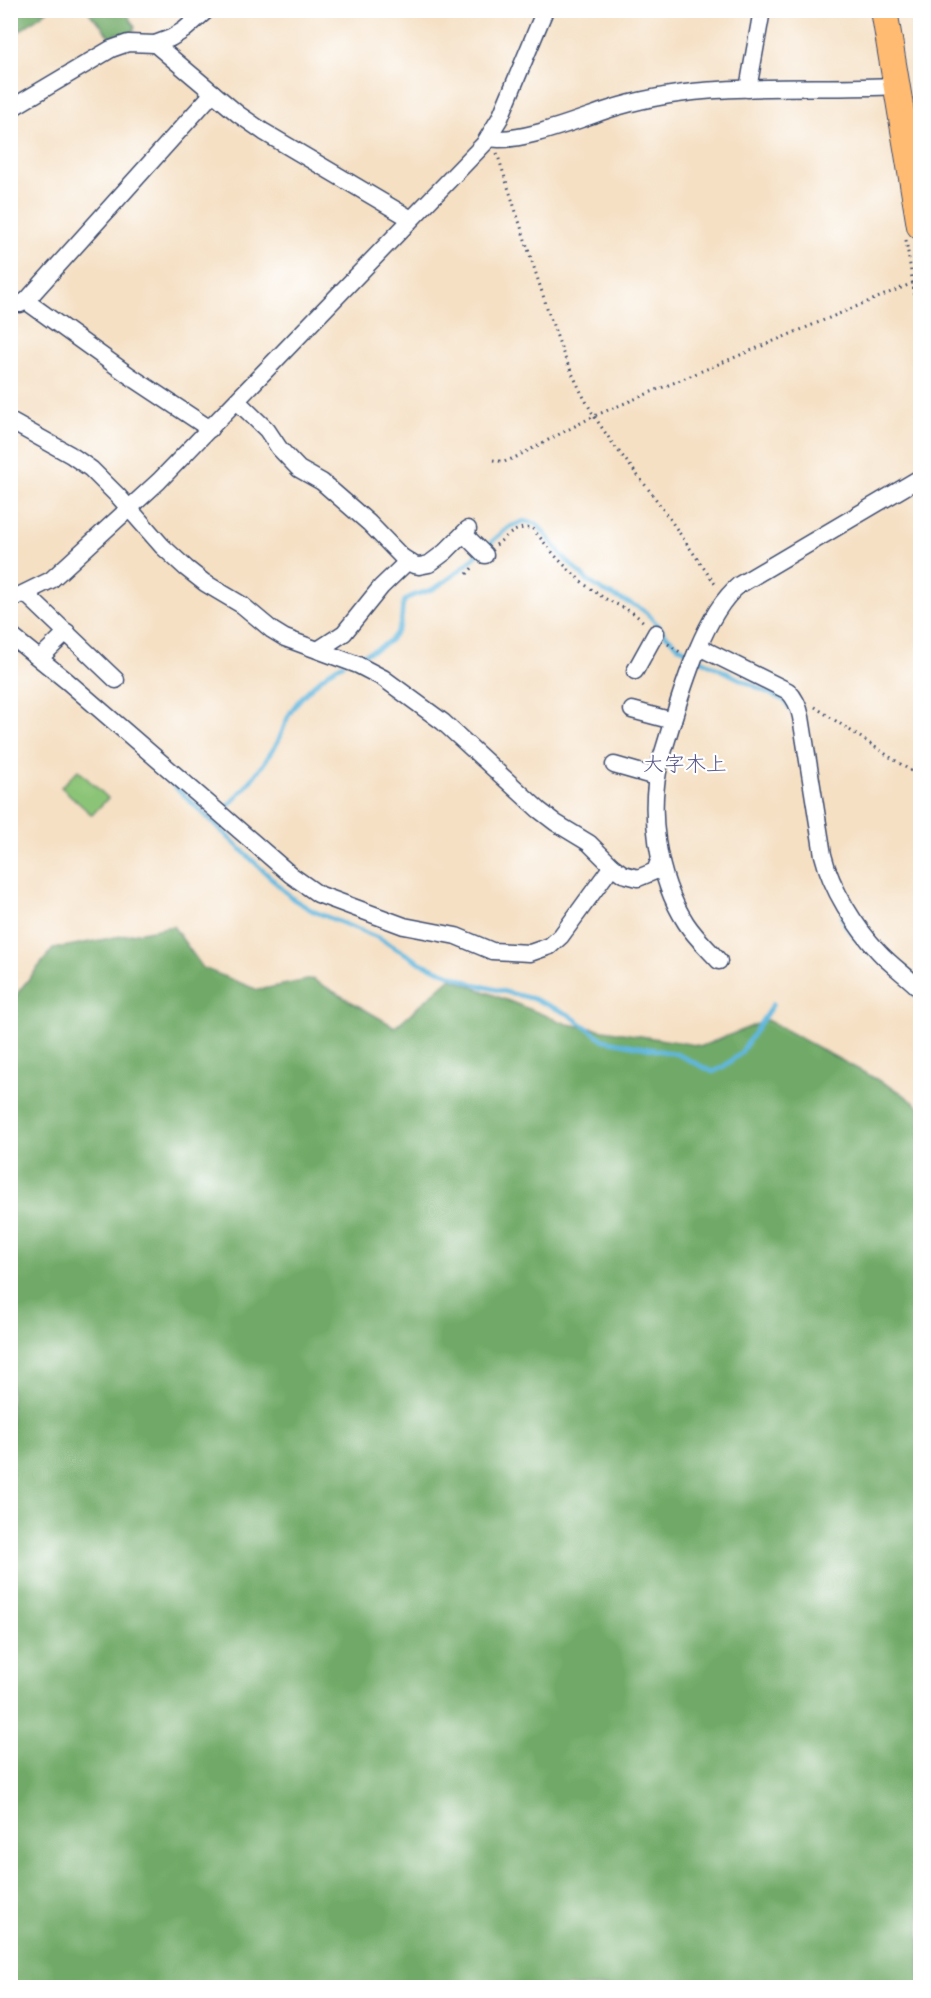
<svg xmlns="http://www.w3.org/2000/svg" width="931" height="1998" viewBox="0 0 931 1998" font-family="'Balsamiq Sans','Klee One',sans-serif">
  <rect width="100%" height="100%" fill="#fff"/>
  <filter id="ink" filterUnits="userSpaceOnUse"><feTurbulence type="fractalNoise" baseFrequency=".0167" numOctaves="2"/><feDisplacementMap in="SourceGraphic" scale="12" xChannelSelector="R" yChannelSelector="G"/><feConvolveMatrix kernelMatrix="1 2 1 2 8 2 1 2 1" color-interpolation-filters="sRGB"/></filter>
  <filter id="wash" filterUnits="userSpaceOnUse"><feTurbulence type="fractalNoise" baseFrequency=".008" numOctaves="4" result="noise"/><feDisplacementMap in="SourceGraphic" scale="24" xChannelSelector="R" yChannelSelector="G"/><feGaussianBlur stdDeviation="1.35" result="paint"/><feColorMatrix in="noise" values="0 0 0 0 0 0 0 0 0 0 0 0 0 0 0 0 0 1.4 0 .05"/><feComposite in="paint" operator="in"/></filter>
  <g filter="url(#wash)">
    <rect width="100%" height="100%" fill="#f5e0c4"/>
    <path fill="#8cc477" stroke="#547a6a" stroke-width="1.5" d="M 78,770 L 108,798 L 92,815 L 61,787 Z"/>
    <g fill="#71aa68" stroke="#466c63" stroke-width="1.5">
      <path d="M 11,10 L 47,10 L 47,11 L 11,37 Z"/>
      <path d="M 88,11 L 128,11 L 130,20 L 135,26 L 134,30 L 125,37 L 117,33 L 111,37 C 105,34 105,30 101,25 C 96,20 92,18 88,11 Z"/>
      <path d="M 173,926 L 203,968 L 258,990 L 312,979 L 395,1027 L 451,978 L 567,1024 L 702,1046 L 767,1020 L 900,1092 L 920,1107 L 920,1987 L 11,1987 L 11,1006 L 19,991 L 53,949 Z"/>
    </g>
    <g fill="none" stroke-linecap="round" stroke-linejoin="round">
      <g stroke="#61b7de" stroke-width="4.5">
        <path d="M 353,659 C 371,651 393,646 400,625 C 403,618 401,608 404,602 C 409,594 426,593 433,589 C 461,573 484,547 509,527 L 524,521 L 537,524 L 564,558 L 587,580 L 603,591 L 640,608 L 648,614 L 666,635 L 678,646 L 709,664 L 785,701 L 792,712"/>
        <path d="M 164,776 L 293,899 L 313,911 L 379,938 L 421,963 L 474,984 L 534,999 L 568,1014 L 604,1040 L 677,1054 L 713,1072 L 723,1067 L 740,1054 L 773,1004"/>
        <path d="M 223,810 C 242,794 263,766 276,745 C 282,735 284,724 289,715 C 298,698 326,671 343,664"/>
        <path d="M 842,917 L 847,927 L 857,939"/>
        <path d="M 913,993 L 920,1000"/>
      </g>
    </g>
  </g>
  <g filter="url(#ink)">
    <g fill="none" stroke-linecap="round" stroke-linejoin="round">
      <g stroke="#3c4a6d" stroke-width="19">
        <g id="minor">
          <path d="M 155,44 L 238,114 L 264,132 L 411,219"/>
          <path d="M 748,89 L 762,10"/>
          <path d="M 10,109 L 111,49 L 128,43 L 155,44 L 171,38 L 184,30 L 207,10"/>
          <path d="M 488,138 C 519,144 577,120 607,110 C 700,79 801,91 897,86"/>
          <path d="M 10,301 L 20,304 L 26,301 L 213,93"/>
          <path d="M 26,301 L 130,376 L 210,429"/>
          <path d="M 237,401 L 267,430 L 279,448 L 299,469 L 322,482 L 369,523 L 402,557 L 414,565 L 419,566 L 429,564 L 445,552 L 468,529"/>
          <path d="M 10,421 L 71,455 L 91,469 L 119,497 L 162,546 L 186,568 L 205,583 L 242,605 L 272,630 L 285,638 L 358,665 L 383,678 L 443,722 L 539,810 L 556,823 L 589,843 L 612,866 L 623,874 L 638,878 L 655,871 L 659,861"/>
          <path d="M 464,534 L 485,555"/>
          <path d="M 26,594 L 116,680"/>
          <path d="M 10,600 L 51,580 L 159,481 L 484,144 L 500,118 L 545,10"/>
          <path d="M 10,635 L 67,681 L 291,875 L 318,894 L 404,926 L 456,936 L 492,951 L 530,953 L 550,946 L 561,936 L 612,866"/>
          <path d="M 699,647 L 788,691 C 796,699 799,707 801,717 L 823,855 C 831,888 855,927 879,952 C 891,965 907,976 920,989"/>
          <path d="M 318,650 L 344,633 L 381,587 L 408,561"/>
          <path d="M 40,658 L 67,632"/>
          <path d="M 635,671 L 656,633"/>
          <path d="M 632,710 L 673,721"/>
          <path d="M 614,765 L 656,777"/>
          <path d="M 719,961 C 708,949 695,937 686,923 C 657,878 647,810 661,759 C 677,709 699,618 739,585 L 920,478"/>
        </g>
      </g>
      <g stroke="#3c4a6d" stroke-width="28">
        <path id="highway" d="M 884,10 L 920,226"/>
      </g>
      <g stroke="#3c4a6d" stroke-width="3" stroke-dasharray="1.5 4.5" stroke-linecap="butt">
        <path d="M 497,153 L 550,317 L 564,356 L 581,392 L 594,416 L 613,444 L 653,495 L 717,587"/>
        <path d="M 906,240 L 920,329"/>
        <path d="M 493,460 L 504,462 L 514,458 L 594,416 L 913,283"/>
        <path d="M 496,545 C 507,536 516,526 532,528 L 558,559 L 584,584 L 604,598 L 632,612 L 645,623"/>
        <path d="M 467,574 L 474,566"/>
        <path d="M 668,644 L 680,652"/>
        <path d="M 815,707 L 920,777"/>
      </g>
      <use href="#minor" stroke="#fff" stroke-width="16"/>
      <use href="#highway" stroke="#ffbb71" stroke-width="26"/>
    </g>
  </g>
  <g text-anchor="middle" dominant-baseline="central" stroke-width="4.5" stroke-linejoin="round" paint-order="stroke">
    <g font-size="21" fill="#595889" stroke="#fff">
      <text x="685" y="764">大字木上</text>
    </g>
  </g>
  <rect width="931" height="1998" fill="none" stroke="#fff" stroke-width="36"/>
</svg>
